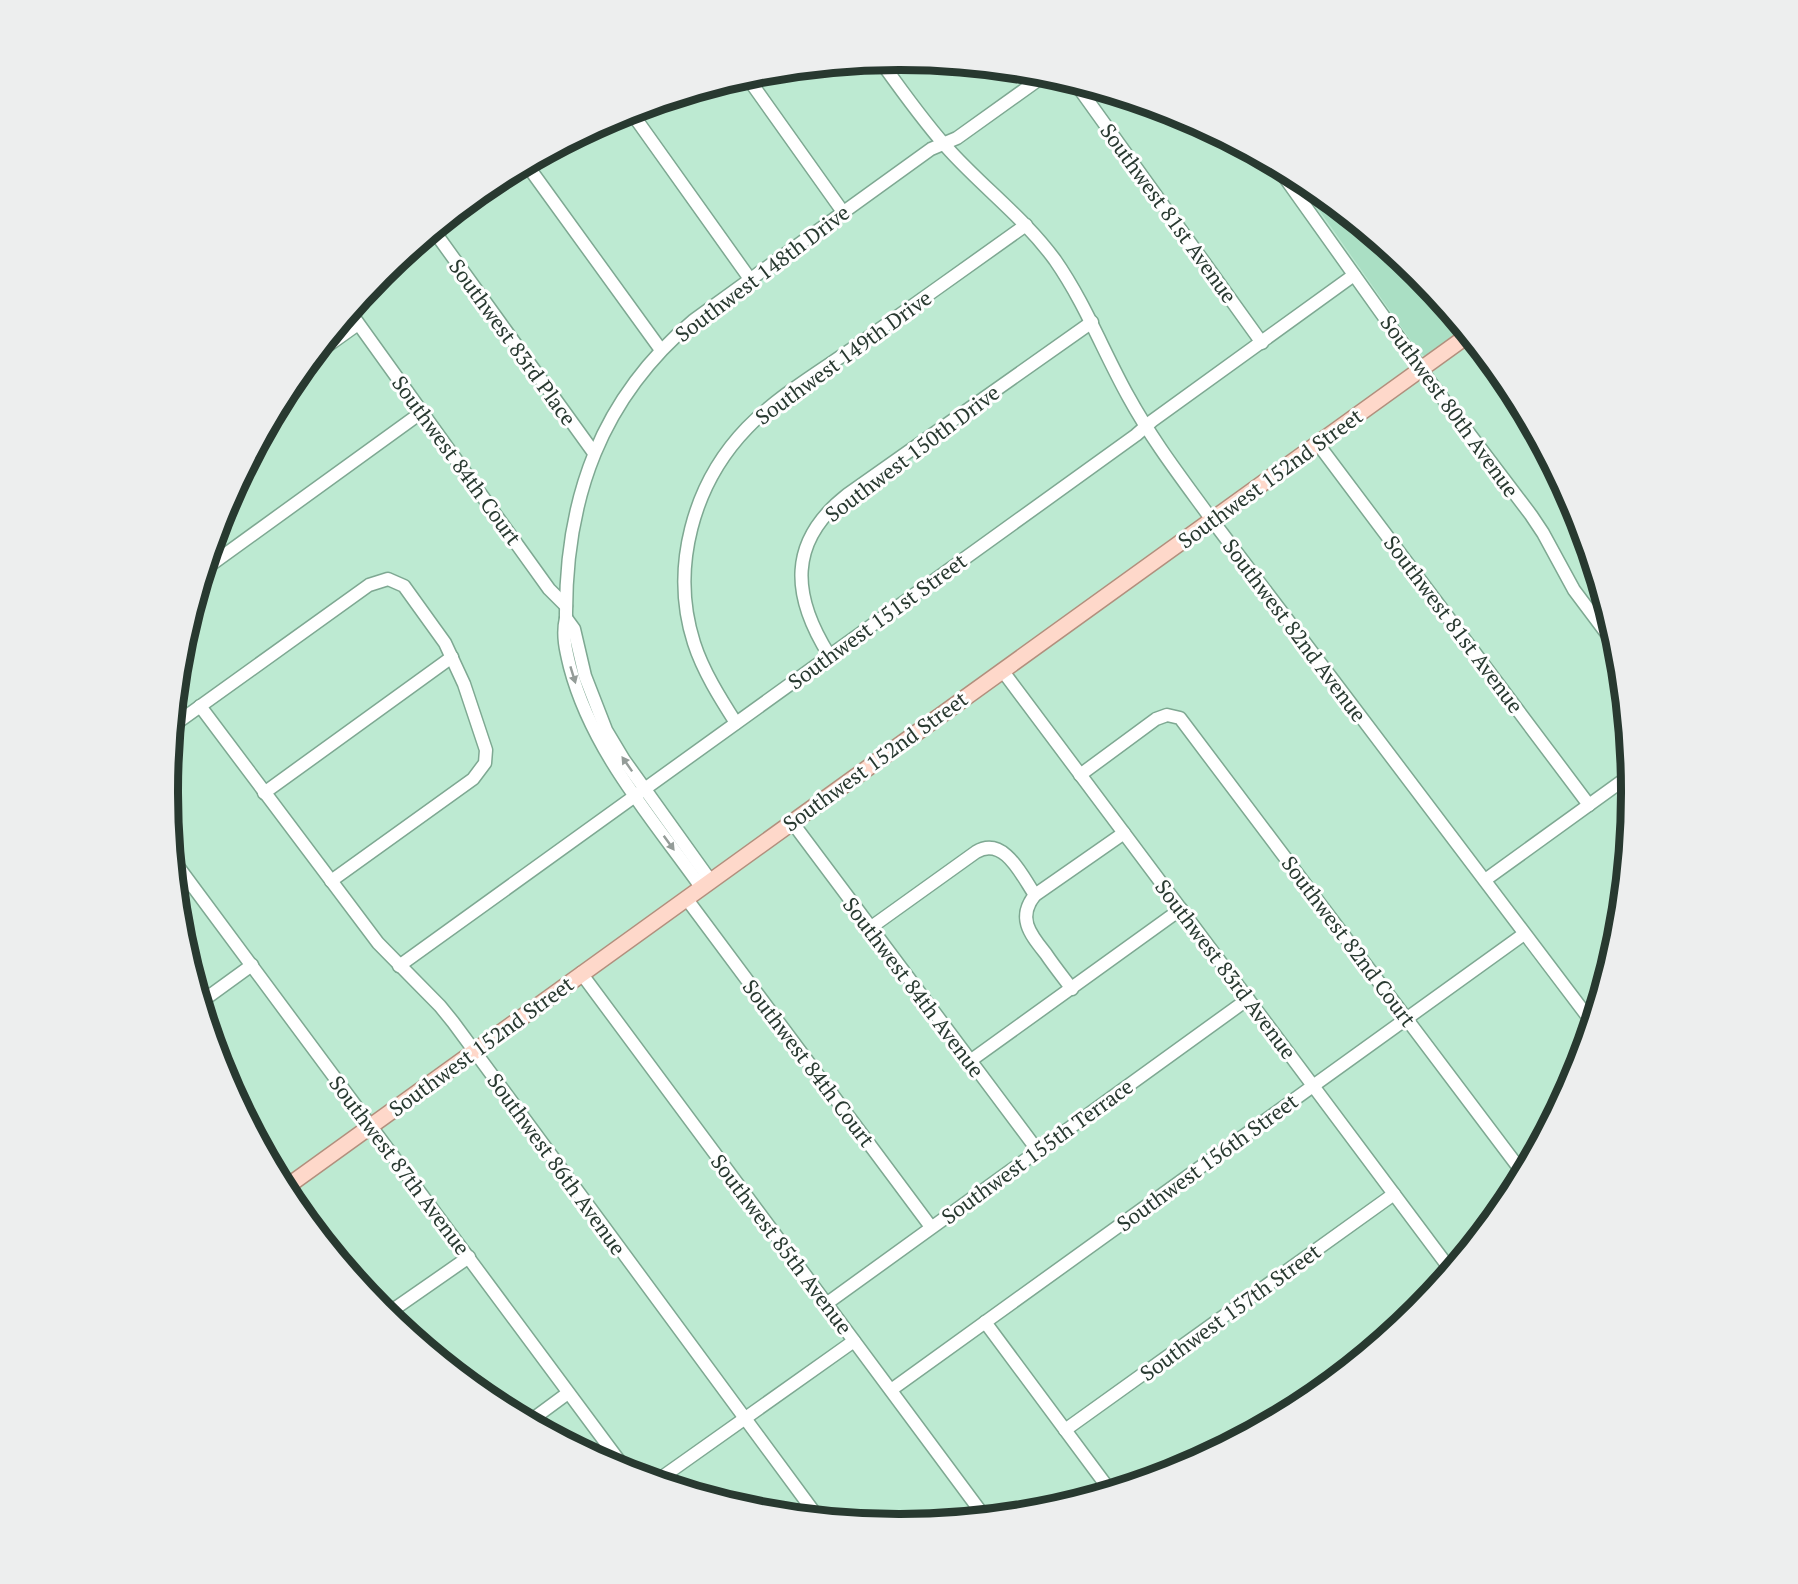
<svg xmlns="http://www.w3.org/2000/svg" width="1798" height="1584" viewBox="0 0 1798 1584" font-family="'PT Serif',serif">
  <rect width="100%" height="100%" fill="#bdead2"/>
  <path fill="#aadfc4" d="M 1298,180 L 1306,184 L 1417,275 L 1463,331 L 1426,357 L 1419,352 Z"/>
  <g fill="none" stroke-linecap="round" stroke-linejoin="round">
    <g stroke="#7ea892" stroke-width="15">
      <g id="minor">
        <path d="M 881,62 C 903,92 925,124 951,152 C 985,189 1025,219 1055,260 C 1085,303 1103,351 1128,396 C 1152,440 1183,480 1212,520 L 1591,1021"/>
        <path d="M 747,77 L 843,212"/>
        <path d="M 1076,84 L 1262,343"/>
        <path d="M 631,112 L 750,279"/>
        <path d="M 527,165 L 661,350"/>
        <path d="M 1278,168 L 1434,387 L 1531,515 L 1543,533 L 1574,590 L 1616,646"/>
        <path d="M 434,231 L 594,453"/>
        <path d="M 350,312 L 549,589 L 566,606"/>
        <path d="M 316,354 L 358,324"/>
        <path d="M 1318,444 L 1589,805"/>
        <path d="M 205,569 L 422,412"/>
        <path d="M 566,618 L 574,629 L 585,676 L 606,730 L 624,760 L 710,880"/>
        <path d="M 829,655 C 792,596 787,542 847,495 L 1092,322"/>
        <path d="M 1002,670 L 1450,1269"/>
        <path d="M 200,706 L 378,943 L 440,1006 L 453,1022 L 817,1516"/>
        <path d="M 736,723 C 720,698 703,671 694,643 C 670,568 693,484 747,428 C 777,397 816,374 852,349 C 910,307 968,267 1026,225"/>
        <path d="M 174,725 L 369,585 L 388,579 L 404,586 L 445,643 L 464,684 L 486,750 L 485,763 L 473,779 L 331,881"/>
        <path d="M 1080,775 L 1156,719 L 1167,715 L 1180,718 L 1522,1172"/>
        <path d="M 264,793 L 452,657"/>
        <path d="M 792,822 L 1038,1151"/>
        <path d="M 174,861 L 626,1470"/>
        <path d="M 1485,880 L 1629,776"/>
        <path d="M 701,887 C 652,818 592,751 570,667 C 566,651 562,635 566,618 C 565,498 601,398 694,320 L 931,149 L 957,138 L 1045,75"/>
        <path d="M 686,898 L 931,1227"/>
        <path d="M 870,928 L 976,852 C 1004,835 1022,876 1035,895"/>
        <path d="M 399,966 L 1136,435 L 1152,421 L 1354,275"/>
        <path d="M 581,973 L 984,1516"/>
        <path d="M 1072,989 C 1063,977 1054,966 1046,954 C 1031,935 1016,918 1035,895 L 1124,833"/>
        <path d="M 201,1002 L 252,965"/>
        <path d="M 970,1061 L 1181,909"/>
        <path d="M 826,1304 L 1248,999"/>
        <path d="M 387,1314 L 469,1257"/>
        <path d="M 985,1322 L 1109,1489"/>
        <path d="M 891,1390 L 1524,934"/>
        <path d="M 530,1421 L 568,1393"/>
        <path d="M 1065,1430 L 1394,1194"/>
        <path d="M 658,1480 L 854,1341"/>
      </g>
    </g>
    <g stroke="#b28f7d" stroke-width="18">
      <path id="major" d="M 285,1188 L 1467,336"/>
    </g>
    <use href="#minor" stroke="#fff" stroke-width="12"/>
    <use href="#major" stroke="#fed8ca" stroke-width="15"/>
  </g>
  <defs><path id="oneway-solid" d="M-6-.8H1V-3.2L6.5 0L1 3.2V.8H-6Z" transform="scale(1.5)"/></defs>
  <g fill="#949c98">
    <use href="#oneway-solid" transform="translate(573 675) rotate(73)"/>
    <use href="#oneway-solid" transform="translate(627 764) rotate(-125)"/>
    <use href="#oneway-solid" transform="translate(669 843) rotate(54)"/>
  </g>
  <g text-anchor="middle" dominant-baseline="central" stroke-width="6" stroke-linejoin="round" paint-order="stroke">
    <g font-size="21" fill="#283930" stroke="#fefefe">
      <text transform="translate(1169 213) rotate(54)">Southwest 81st Avenue</text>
      <text transform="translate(762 273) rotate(-37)">Southwest 148th Drive</text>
      <text transform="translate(513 342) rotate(54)">Southwest 83rd Place</text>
      <text transform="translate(843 357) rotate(-36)">Southwest 149th Drive</text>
      <text transform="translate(1450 406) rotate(54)">Southwest 80th Avenue</text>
      <text transform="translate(912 453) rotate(-37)">Southwest 150th Drive</text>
      <text transform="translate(457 460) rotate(54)">Southwest 84th Court</text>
      <text transform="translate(1270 478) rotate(-36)">Southwest 152nd Street</text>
      <text transform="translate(877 621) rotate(-36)">Southwest 151st Street</text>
      <text transform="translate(1454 624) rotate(53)">Southwest 81st Avenue</text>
      <text transform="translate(1295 630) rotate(53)">Southwest 82nd Avenue</text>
      <text transform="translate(875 761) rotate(-36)">Southwest 152nd Street</text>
      <text transform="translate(1349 941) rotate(53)">Southwest 82nd Court</text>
      <text transform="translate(1226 969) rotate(53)">Southwest 83rd Avenue</text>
      <text transform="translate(914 987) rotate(53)">Southwest 84th Avenue</text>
      <text transform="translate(481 1046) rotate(-36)">Southwest 152nd Street</text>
      <text transform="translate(809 1063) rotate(53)">Southwest 84th Court</text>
      <text transform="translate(1037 1151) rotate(-36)">Southwest 155th Terrace</text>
      <text transform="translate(1207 1162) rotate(-36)">Southwest 156th Street</text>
      <text transform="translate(557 1164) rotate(54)">Southwest 86th Avenue</text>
      <text transform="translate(400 1165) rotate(53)">Southwest 87th Avenue</text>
      <text transform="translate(782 1244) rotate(53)">Southwest 85th Avenue</text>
      <text transform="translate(1230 1312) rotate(-36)">Southwest 157th Street</text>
    </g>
  </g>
  <path d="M0 0H1798V1584H0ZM899 70H900A721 721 0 0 1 1621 791V793A721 721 0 0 1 900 1514H899A721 721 0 0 1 178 793V791A721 721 0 0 1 899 70Z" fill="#edeeee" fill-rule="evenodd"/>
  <path fill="none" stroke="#283930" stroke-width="8" d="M899 70H900A721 721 0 0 1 1621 791V793A721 721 0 0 1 900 1514H899A721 721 0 0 1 178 793V791A721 721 0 0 1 899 70Z"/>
</svg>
